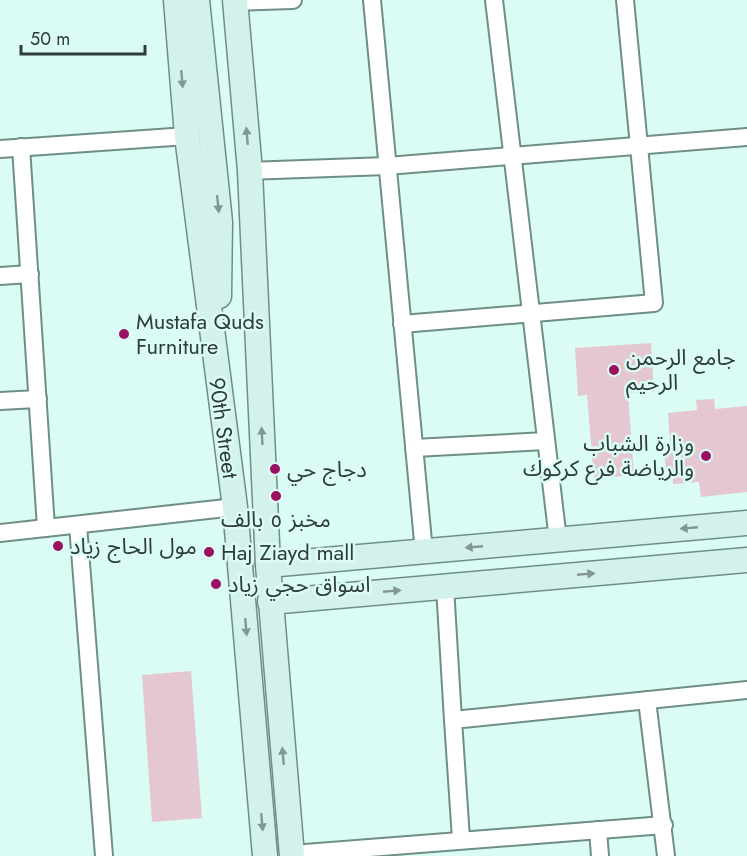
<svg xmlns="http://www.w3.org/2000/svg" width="747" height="856" viewBox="0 0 747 856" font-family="Jost,'Noto Sans Arabic',sans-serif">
  <rect width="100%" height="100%" fill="#dafcf4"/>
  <g fill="#e5c7d2">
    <path d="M 651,343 L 654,392 L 628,393 L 634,475 L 594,479 L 587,395 L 578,396 L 575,348 Z"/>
    <path d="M 714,399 L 715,409 L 747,406 L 747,492 L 701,497 L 699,482 L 673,484 L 672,471 L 666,471 L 663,442 L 670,441 L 668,413 L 697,410 L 696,400 Z"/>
    <path d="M 191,671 L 202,818 L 152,822 L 142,675 Z"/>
  </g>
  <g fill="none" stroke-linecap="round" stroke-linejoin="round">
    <g stroke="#6f8e87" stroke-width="20">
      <g id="street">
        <path d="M 372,0 L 424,552"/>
        <path d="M 494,0 L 558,540"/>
        <path d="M 235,2 L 293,0"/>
        <path d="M 21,147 L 46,528"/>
        <path d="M 0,149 L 187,136"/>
        <path d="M 250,171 L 387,166 L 747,137"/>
        <path d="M 0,276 L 30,274"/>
        <path d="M 402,324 L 654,303 L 625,0"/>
        <path d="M 0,401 L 38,399"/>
        <path d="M 414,448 L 546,441"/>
        <path d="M 78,525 L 104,856"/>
        <path d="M 0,533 L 235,507"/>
        <path d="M 445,587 L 453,720"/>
        <path d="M 647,700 L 666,856"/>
        <path d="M 598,830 L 600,856"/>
        <path d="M 461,839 L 453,720 L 747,690"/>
        <path d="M 292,854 L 664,825"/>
      </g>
    </g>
    <g stroke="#6f8e87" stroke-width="27">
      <g id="secondary">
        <path d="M 176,0 L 187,136 L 235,507 L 265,856"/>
        <path d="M 197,0 L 220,222 L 219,296"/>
        <path d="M 235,0 L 250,171 L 268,565 L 292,856"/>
        <path d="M 268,565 L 747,523"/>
        <path d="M 270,602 L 747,560"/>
      </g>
    </g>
    <use href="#street" stroke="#fff" stroke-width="16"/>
    <use href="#secondary" stroke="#d4f2ec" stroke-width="24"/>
  </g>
  <defs><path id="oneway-solid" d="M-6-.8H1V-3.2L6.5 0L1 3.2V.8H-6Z" transform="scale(1.5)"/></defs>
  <g fill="#829792">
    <use href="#oneway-solid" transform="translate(182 79) rotate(85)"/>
    <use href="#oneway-solid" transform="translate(247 136) rotate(-95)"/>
    <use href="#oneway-solid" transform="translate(218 204) rotate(84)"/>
    <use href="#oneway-solid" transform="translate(262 436) rotate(-93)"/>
    <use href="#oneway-solid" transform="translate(689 528) rotate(175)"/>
    <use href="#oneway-solid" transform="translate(474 547) rotate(175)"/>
    <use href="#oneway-solid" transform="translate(586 574) rotate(-5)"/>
    <use href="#oneway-solid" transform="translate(392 591) rotate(-5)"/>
    <use href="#oneway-solid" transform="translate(246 627) rotate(85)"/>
    <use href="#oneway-solid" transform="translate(283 756) rotate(-95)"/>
    <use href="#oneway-solid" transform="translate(262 822) rotate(85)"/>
  </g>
  <g fill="#9b1162" stroke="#dafcf4" stroke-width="2">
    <circle cx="124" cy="334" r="6"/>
    <circle cx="614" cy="370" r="6"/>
    <circle cx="706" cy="456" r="6"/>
    <circle cx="275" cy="469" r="6"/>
    <circle cx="276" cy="496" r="6"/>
    <circle cx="58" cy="546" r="6"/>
    <circle cx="209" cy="552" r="6"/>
    <circle cx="216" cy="584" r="6"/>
  </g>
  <g text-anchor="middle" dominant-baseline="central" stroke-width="5" stroke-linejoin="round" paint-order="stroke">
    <g font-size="22" fill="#2f3c39" stroke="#dafcf4" text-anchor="start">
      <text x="136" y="321">Mustafa Quds<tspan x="136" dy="25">Furniture</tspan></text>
      <text x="626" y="357">جامع الرحمن<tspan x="626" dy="25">الرحيم</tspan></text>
      <text x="694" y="443" text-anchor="end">وزارة الشباب<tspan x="694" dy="25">والرياضة فرع كركوك</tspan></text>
      <text x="287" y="469">دجاج حي</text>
      <text x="276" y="519" text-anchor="middle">مخبز ٥ بالف</text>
      <text x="70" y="546">مول الحاج زياد</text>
      <text x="221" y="552">Haj Ziayd mall</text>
      <text x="228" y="584">اسواق حجي زياد</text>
    </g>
    <g font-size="22" fill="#2f3c39" stroke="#dafcf4">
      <text transform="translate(224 428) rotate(82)">90th Street</text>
    </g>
  </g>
  <path d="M21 45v9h124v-9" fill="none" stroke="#2f3c39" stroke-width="3"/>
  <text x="30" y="45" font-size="18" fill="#2f3c39" stroke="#dafcf4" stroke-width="4.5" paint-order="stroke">50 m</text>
</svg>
